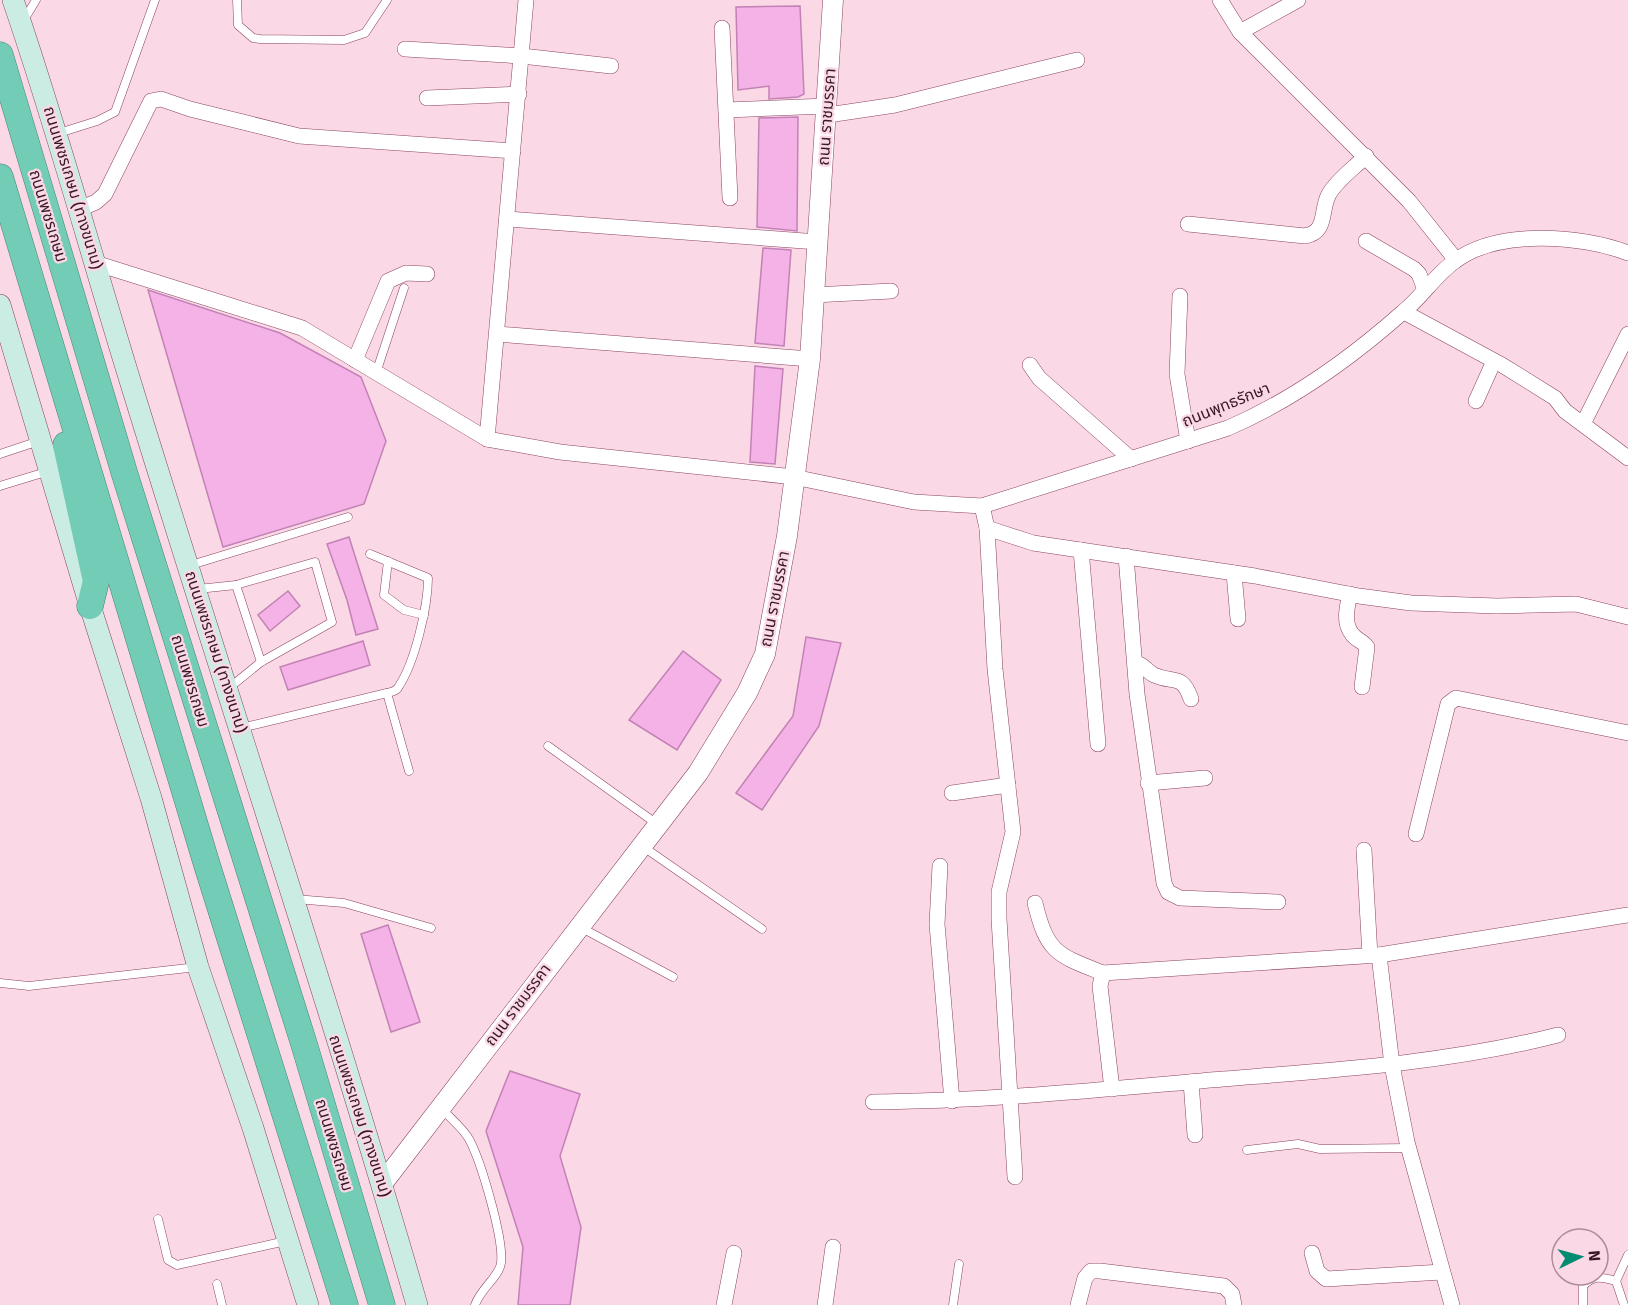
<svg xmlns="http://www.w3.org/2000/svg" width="1628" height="1305" viewBox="0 0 1628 1305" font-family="Signika,'Noto Sans Thai',sans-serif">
  <rect width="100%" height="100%" fill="#fad8e5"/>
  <g fill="#f5b2e7" stroke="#c282b5" stroke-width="1.5">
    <path d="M 800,6 L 804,94 L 798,97 L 769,99 L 769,86 L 738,90 L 736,7 Z"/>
    <path d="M 798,117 L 797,231 L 757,227 L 759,118 Z"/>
    <path d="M 763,248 L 791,250 L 784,346 L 755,343 Z"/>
    <path d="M 148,290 L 280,333 L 361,377 L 386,441 L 364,504 L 223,547 Z"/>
    <path d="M 755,366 L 783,369 L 775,464 L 750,462 Z"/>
    <path d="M 349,537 L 378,629 L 356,635 L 347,600 L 327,544 Z"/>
    <path d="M 288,591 L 300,606 L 270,631 L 258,615 Z"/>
    <path d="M 806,637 L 841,643 L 819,726 L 762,810 L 736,793 L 793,716 Z"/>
    <path d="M 363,641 L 370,665 L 288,690 L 280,667 Z"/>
    <path d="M 683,651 L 721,680 L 677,750 L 629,720 Z"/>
    <path d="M 388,925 L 420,1022 L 391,1032 L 361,934 Z"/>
    <path d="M 510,1071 L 580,1094 L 560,1156 L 581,1227 L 570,1305 L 518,1305 L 523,1247 L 486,1131 Z"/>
  </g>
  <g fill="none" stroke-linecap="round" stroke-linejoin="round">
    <g stroke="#8b4363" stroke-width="9">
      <g id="service">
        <path d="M 237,0 L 238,25 L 253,38 L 260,39 L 344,40 L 365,33 L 387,0"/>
        <path d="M 24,20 L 36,0"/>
        <path d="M 59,133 L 97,121 L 115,112 L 155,0"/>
        <path d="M 376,373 L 404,288"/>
        <path d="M 0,454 L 39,441"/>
        <path d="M 0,486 L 49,471"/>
        <path d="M 388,561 L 384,595 L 404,610 L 424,615"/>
        <path d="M 191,565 L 348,517"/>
        <path d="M 236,585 L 261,662"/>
        <path d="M 198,589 L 236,585 L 315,562 L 332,622 L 261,662 L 229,688"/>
        <path d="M 387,693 L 409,771"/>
        <path d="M 241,728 L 387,693 C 392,692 397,691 399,686 C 415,662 428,606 428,578 L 370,554"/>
        <path d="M 548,746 L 657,824"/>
        <path d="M 642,846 L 762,929"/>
        <path d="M 295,899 L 344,903 L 431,928"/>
        <path d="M 580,927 L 673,977"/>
        <path d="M 0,983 L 29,986 L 197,967"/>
        <path d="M 441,1108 C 450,1118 463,1128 469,1139 C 481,1161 504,1239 501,1263 C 499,1277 481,1288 475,1305"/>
        <path d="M 1247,1150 L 1298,1144 L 1320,1149 L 1408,1148"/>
        <path d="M 158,1219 L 168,1260 L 177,1265 L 286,1241"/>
        <path d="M 1616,1281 L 1628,1255"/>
        <path d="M 217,1284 L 222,1305"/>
        <path d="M 953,1305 L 959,1264"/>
        <path d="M 1583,1305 L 1583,1286 C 1594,1275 1601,1277 1616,1281 L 1624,1305"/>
      </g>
    </g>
    <g stroke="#8b4363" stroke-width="16">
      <g id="minor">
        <path d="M 1220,0 L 1240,32 L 1409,201 L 1456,260"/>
        <path d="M 722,28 L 730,198"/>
        <path d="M 1240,32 L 1298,0"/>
        <path d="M 405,49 L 522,56 L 611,66"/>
        <path d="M 427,98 L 519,94"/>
        <path d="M 727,110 L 828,106"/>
        <path d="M 828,115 L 895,105 L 1077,60"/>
        <path d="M 79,209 L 96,202 L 105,194 L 151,101 L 161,99 L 190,109 L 299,136 L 513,151"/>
        <path d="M 507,219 L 818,242"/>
        <path d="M 1188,224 L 1305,236 C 1328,232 1320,210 1329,194 C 1337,180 1354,168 1366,156"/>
        <path d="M 1366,241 L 1414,269 L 1419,274 L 1425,290"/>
        <path d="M 95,263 L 302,328 L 487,439 L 560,452 L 794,477 L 914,502 L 982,506 L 1228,428 C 1293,400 1350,359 1403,312 C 1422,297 1435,275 1455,261 C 1498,229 1581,235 1628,253"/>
        <path d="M 814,295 L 891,291"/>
        <path d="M 1180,296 L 1177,374 L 1188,441"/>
        <path d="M 1404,312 L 1502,365 L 1555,398 L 1565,411 L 1628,458"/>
        <path d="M 497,334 L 810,359"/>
        <path d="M 355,360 L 388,281 L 406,273 L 427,274"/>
        <path d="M 1030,365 L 1039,378 L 1131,459"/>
        <path d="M 1476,401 L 1494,361"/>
        <path d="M 1583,424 L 1628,334"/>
        <path d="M 487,439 L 526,0"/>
        <path d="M 982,506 L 987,528 L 995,669 L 1013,832 L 999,892 L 999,919 L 1015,1177"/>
        <path d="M 987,528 L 1033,543 L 1255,576 L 1359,596 L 1411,603 L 1497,606 L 1576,604 L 1628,617"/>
        <path d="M 1081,550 L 1098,744"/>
        <path d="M 1126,556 L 1137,694 L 1164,883 L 1168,892 L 1180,898 L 1278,902"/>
        <path d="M 1234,573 L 1238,619"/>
        <path d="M 1350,594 C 1347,607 1343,623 1352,634 C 1356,640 1363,641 1367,647 L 1362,687"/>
        <path d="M 1135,663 C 1144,664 1146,671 1154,675 C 1174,684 1182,673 1191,699"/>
        <path d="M 1148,783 L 1205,778"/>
        <path d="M 952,793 L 1008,785"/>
        <path d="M 1416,834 L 1448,704 L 1456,698 L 1628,733"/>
        <path d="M 1364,850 L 1370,956"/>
        <path d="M 940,866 L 937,924 L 952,1101"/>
        <path d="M 1035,903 C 1047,953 1057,955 1103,973"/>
        <path d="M 1379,955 L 1392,1065 L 1407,1142 L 1452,1305"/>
        <path d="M 1191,1082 L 1195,1135"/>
        <path d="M 1112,1089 L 1100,986 L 1103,973 L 1379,955 L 1628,915"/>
        <path d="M 873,1102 C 991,1101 1107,1089 1223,1079 C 1335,1070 1448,1063 1558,1035"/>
        <path d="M 1312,1253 L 1317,1271 L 1326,1279 L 1442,1272"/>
        <path d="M 724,1305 L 734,1253"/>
        <path d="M 825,1305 L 833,1247"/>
        <path d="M 1078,1305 L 1085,1278 L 1091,1271 L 1100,1271 L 1224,1286 L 1232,1294 L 1234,1305"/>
      </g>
    </g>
    <g stroke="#8b4363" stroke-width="21">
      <path id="tertiary" d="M 382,1184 L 698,773 L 747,693 L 765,654 L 787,536 L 810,359 L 833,0"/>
    </g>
    <g stroke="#8b4363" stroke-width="22">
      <g id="secondary">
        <path d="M 13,0 C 57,128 92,258 132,387 C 226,693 328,997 417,1305"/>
        <path d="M 0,305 L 90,606 L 151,798 L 198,967 L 253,1128 L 308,1305"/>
      </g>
    </g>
    <g stroke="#468577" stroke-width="27">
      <g id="trunk">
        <path d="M 0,55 L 125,475 L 304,1044 L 382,1305"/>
        <path d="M 0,177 L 207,865 L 345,1305"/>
        <path d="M 66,445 L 96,581 L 90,606"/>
      </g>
    </g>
    <use href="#service" stroke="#fff" stroke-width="8"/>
    <use href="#minor" stroke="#fff" stroke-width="15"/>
    <use href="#tertiary" stroke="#fff" stroke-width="20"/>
    <use href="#secondary" stroke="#caece3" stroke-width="21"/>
    <use href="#trunk" stroke="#72ccb6" stroke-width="26"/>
  </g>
  <g text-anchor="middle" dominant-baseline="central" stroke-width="4.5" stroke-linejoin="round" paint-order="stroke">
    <g font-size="16" fill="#371926" stroke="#fad8e5">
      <text transform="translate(827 117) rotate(-86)">ถนน ราชมรรคา</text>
      <text transform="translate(73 188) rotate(73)">ถนนเพชรเกษม (ทางขนาน)</text>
      <text transform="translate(48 216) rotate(73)">ถนนเพชรเกษม</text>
      <text transform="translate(1226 405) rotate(-22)">ถนนพุทธรักษา</text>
      <text transform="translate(775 599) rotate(-79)">ถนน ราชมรรคา</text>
      <text transform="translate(216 652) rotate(72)">ถนนเพชรเกษม (ทางขนาน)</text>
      <text transform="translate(190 681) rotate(73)">ถนนเพชรเกษม</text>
      <text transform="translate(518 1005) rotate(-53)">ถนน ราชมรรคา</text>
      <text transform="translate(360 1116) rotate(72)">ถนนเพชรเกษม (ทางขนาน)</text>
      <text transform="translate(334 1145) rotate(73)">ถนนเพชรเกษม</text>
    </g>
  </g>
  <g transform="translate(1580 1257) rotate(85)"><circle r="28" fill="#fad8e5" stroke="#ac8c99" stroke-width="1.5"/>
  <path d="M0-4.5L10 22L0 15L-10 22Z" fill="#008b72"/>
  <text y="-9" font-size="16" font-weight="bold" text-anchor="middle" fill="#371926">N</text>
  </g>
</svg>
